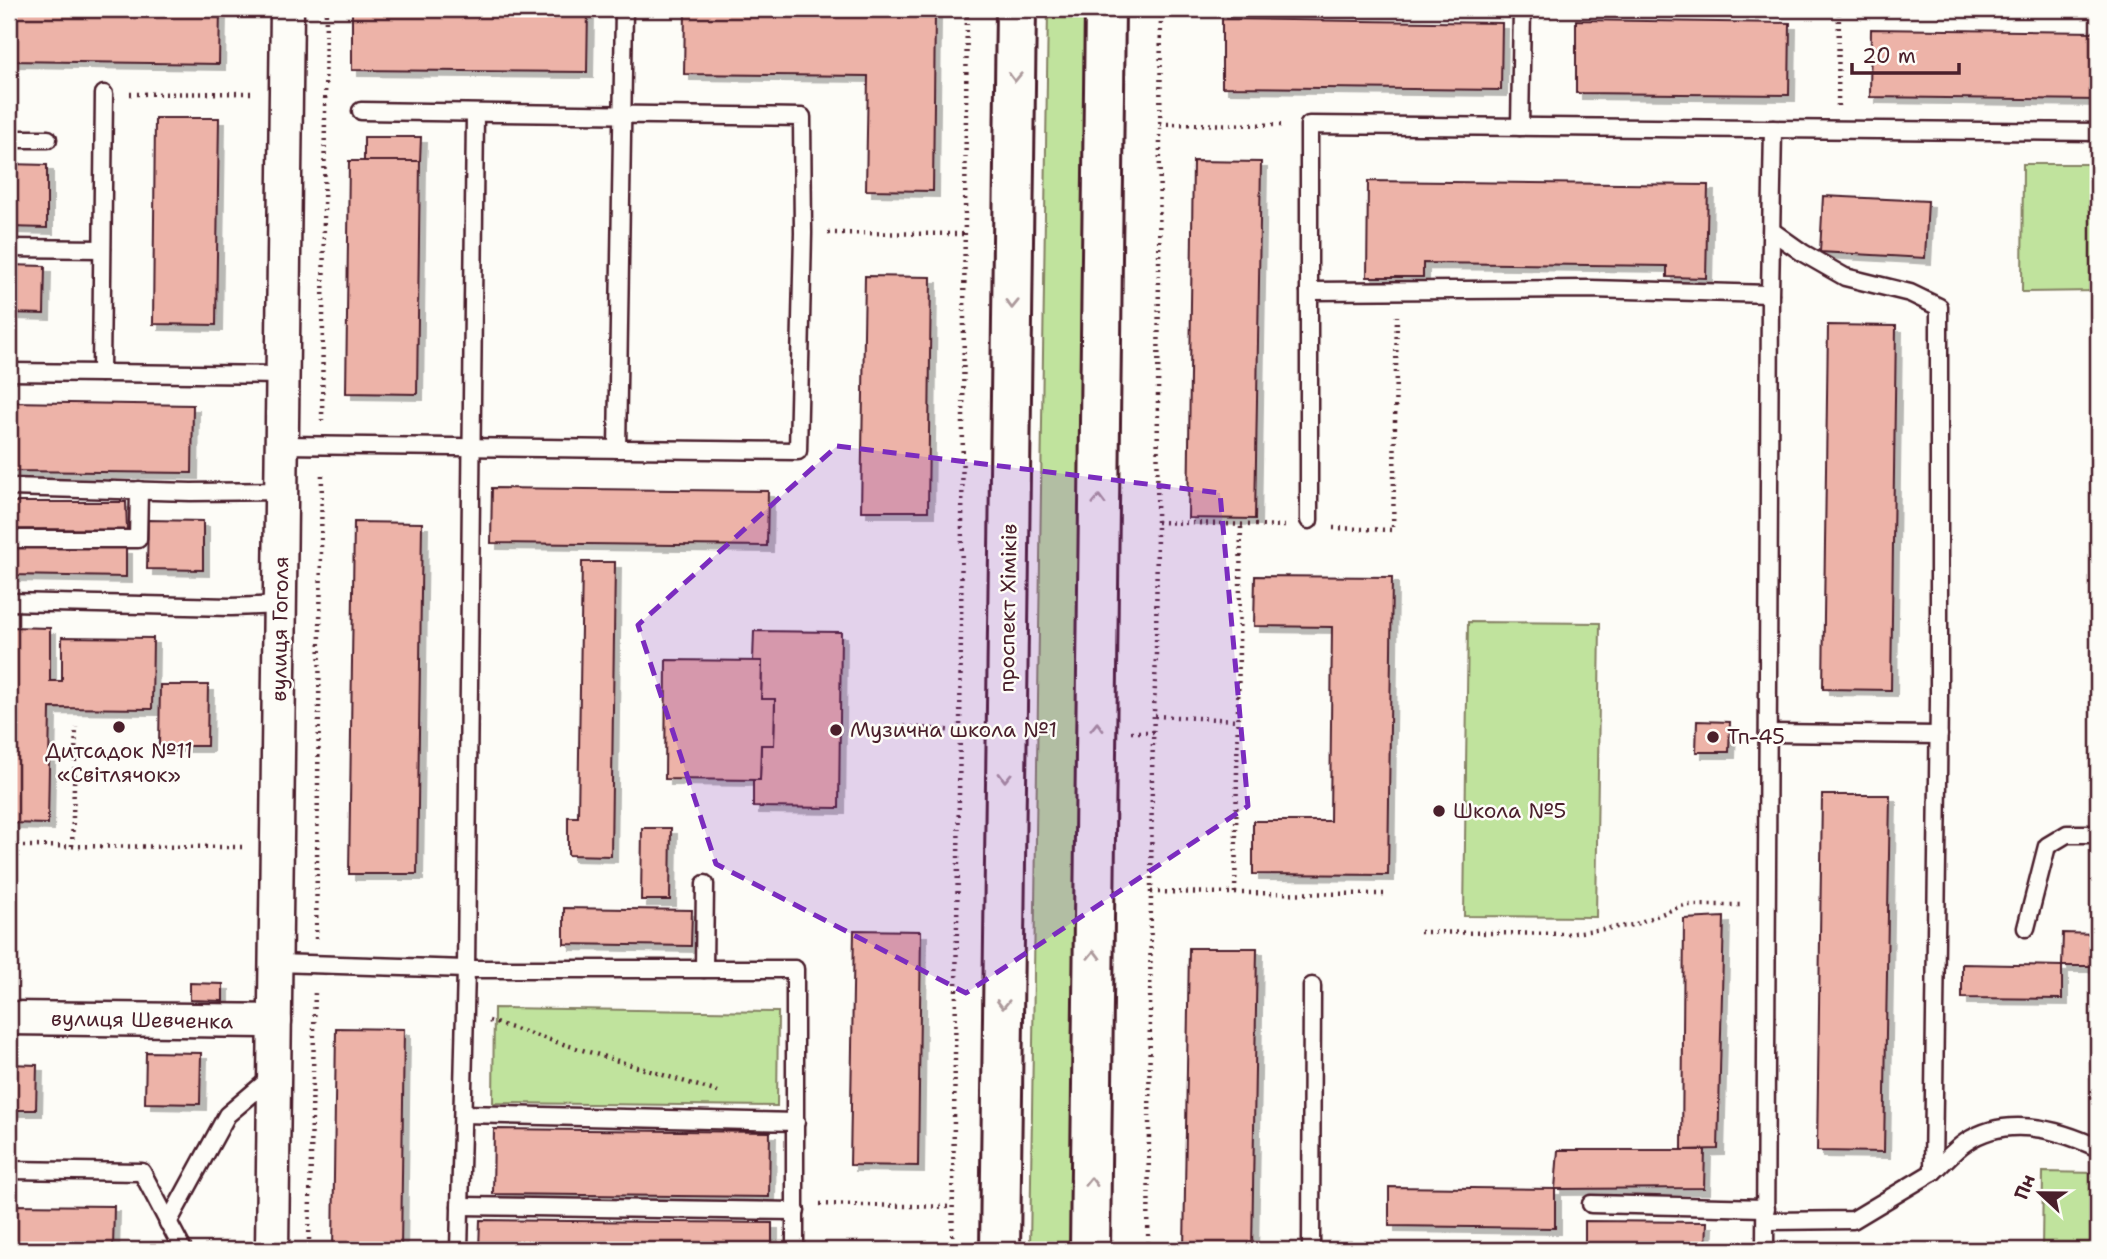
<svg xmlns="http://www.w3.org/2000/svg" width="2107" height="1259" viewBox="0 0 2107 1259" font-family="'Shantell Sans',sans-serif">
  <defs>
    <filter id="shadow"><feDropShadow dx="6" dy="6" stdDeviation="0" flood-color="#0004"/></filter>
  </defs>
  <rect width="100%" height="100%" fill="#fdfcf7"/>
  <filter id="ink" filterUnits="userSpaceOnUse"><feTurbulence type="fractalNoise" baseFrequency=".0143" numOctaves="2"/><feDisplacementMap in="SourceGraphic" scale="14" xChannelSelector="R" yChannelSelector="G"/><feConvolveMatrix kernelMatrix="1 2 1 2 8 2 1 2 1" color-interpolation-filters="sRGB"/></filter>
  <g filter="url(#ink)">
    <g fill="#c0e39d" stroke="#858164" stroke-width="2">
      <path d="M 1048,9 L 1088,9 L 1071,1250 L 1030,1250 Z"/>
      <path d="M 2023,164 L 2098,164 L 2098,291 L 2022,292 Z"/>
      <path d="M 1468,622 L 1600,623 L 1596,917 L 1464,916 Z"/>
      <path d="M 494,1008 L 778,1012 L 777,1106 L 493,1103 Z"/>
      <path d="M 2043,1172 L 2098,1173 L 2098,1250 L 2042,1250 Z"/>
    </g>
    <g fill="#edb3a8" stroke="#4a1f2b" stroke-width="2" filter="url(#shadow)">
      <path d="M 9,9 L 220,9 L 219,64 L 9,61 Z"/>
      <path d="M 352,9 L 588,9 L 587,72 L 352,70 Z"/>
      <path d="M 685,10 L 935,13 L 933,191 L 866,190 L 868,76 L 684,74 Z"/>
      <path d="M 1222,19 L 1502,23 L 1501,90 L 1222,87 Z"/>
      <path d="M 1576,20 L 1790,23 L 1789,95 L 1576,93 Z"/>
      <path d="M 1871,29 L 2098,32 L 2098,100 L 1870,97 Z"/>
      <path d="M 155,118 L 219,118 L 216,325 L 153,324 Z"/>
      <path d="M 364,137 L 421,137 L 420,161 L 364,161 Z"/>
      <path d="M 349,161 L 420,161 L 417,394 L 346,393 Z"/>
      <path d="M 1193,161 L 1261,162 L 1255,519 L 1188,518 Z"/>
      <path d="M 9,164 L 47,165 L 47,228 L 9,227 Z"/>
      <path d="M 1368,181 L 1708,185 L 1706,278 L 1667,277 L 1667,266 L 1423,263 L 1423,277 L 1367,277 Z"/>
      <path d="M 1823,196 L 1928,201 L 1925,258 L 1820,252 Z"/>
      <path d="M 9,265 L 45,266 L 44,314 L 9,313 Z"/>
      <path d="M 865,276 L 931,277 L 928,511 L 861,511 Z"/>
      <path d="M 1828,325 L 1896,326 L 1891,690 L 1823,689 Z"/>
      <path d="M 9,402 L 193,405 L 192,473 L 9,471 Z"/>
      <path d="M 492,488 L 768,491 L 767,546 L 491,543 Z"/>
      <path d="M 9,502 L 126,502 L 127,530 L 9,529 Z"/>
      <path d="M 148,520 L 203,521 L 203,570 L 147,569 Z"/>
      <path d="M 354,522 L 422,523 L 417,874 L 349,874 Z"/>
      <path d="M 9,546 L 126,548 L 126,577 L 9,575 Z"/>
      <path d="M 582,562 L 615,562 L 611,856 L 568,855 L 568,817 L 578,817 Z"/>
      <path d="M 1255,576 L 1392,577 L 1388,875 L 1253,874 L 1253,821 L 1330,821 L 1332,627 L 1254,626 Z"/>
      <path d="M 9,627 L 50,628 L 50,681 L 62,681 L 62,637 L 153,638 L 152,709 L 50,708 L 48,824 L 9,823 Z"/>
      <path d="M 754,631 L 841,632 L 839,808 L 753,807 L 753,780 L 760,780 L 761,745 L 774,745 L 775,699 L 761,699 L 762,661 L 753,661 Z"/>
      <path d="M 666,660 L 762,661 L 761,699 L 775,699 L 774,745 L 761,745 L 760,780 L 665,779 Z"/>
      <path d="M 160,685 L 208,685 L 207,746 L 159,746 Z"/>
      <path d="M 1697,721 L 1730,722 L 1729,752 L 1696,752 Z"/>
      <path d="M 1822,795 L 1890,795 L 1884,1152 L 1817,1151 Z"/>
      <path d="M 642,828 L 671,828 L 670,900 L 641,900 Z"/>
      <path d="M 564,908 L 692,910 L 691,946 L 564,944 Z"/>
      <path d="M 1724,917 L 1718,1149 L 1682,1150 L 1684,919 Z"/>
      <path d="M 854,930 L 921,931 L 918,1166 L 850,1165 Z"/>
      <path d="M 2063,933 L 2098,934 L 2098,966 L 2062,966 Z"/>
      <path d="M 1189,948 L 1257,948 L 1252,1250 L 1184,1250 Z"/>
      <path d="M 1962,964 L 2062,966 L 2062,999 L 1962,998 Z"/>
      <path d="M 190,983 L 223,984 L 223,1001 L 190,1000 Z"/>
      <path d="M 336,1028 L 404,1029 L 401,1250 L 333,1250 Z"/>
      <path d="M 146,1052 L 201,1053 L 200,1104 L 145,1103 Z"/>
      <path d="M 9,1064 L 37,1065 L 36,1110 L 9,1110 Z"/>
      <path d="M 494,1129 L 770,1132 L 769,1197 L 493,1194 Z"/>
      <path d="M 1558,1150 L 1705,1150 L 1704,1188 L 1555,1189 Z"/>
      <path d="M 1389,1187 L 1555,1189 L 1555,1228 L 1389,1226 Z"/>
      <path d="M 9,1205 L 114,1206 L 113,1250 L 9,1250 Z"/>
      <path d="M 480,1220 L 772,1223 L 772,1250 L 479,1250 Z"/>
      <path d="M 1585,1221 L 1707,1222 L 1706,1249 L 1585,1247 Z"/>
      <path d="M 1358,1245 L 1585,1247 L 1706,1249 L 1358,1250 Z"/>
    </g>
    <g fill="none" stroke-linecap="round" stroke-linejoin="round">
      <g stroke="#4a1f2b" stroke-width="21">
        <g id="lane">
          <path d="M 1520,127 L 1522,9"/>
          <path d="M 9,139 L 48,139"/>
          <path d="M 9,248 L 102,249"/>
          <path d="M 1309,291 L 1591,289 L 1770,294"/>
          <path d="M 9,372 L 283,375"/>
          <path d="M 101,373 L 104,94"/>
          <path d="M 282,445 L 798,451 L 803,233 L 802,117 L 361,111"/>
          <path d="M 617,449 L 624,9"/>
          <path d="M 9,487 L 191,492 L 281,491"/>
          <path d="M 1309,520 L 1309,125 L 2098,132"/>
          <path d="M 9,539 L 138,539 L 139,490"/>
          <path d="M 9,602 L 231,607 L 280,605"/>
          <path d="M 1768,733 L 1939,735"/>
          <path d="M 2026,928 L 2047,846 L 2067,834 L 2098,834"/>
          <path d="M 276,963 L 466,969 L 795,969 L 795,1250"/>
          <path d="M 704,969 L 705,884"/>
          <path d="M 463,1114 L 796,1122"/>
          <path d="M 9,1170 L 142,1172 L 183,1250"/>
          <path d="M 1933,1172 C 1944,1162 1954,1150 1966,1142 C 2006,1115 2058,1129 2098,1148"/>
          <path d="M 1591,1204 L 1766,1208"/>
          <path d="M 460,1206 L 796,1211"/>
          <path d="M 1766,1221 L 1853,1220 L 1933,1172 L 1939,701 L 1939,307 L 1910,293 L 1845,277 L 1803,253 L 1772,231"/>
          <path d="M 168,1223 L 227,1115 L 273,1076"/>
          <path d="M 459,1250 L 466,969 L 475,115"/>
          <path d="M 1311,1250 L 1312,986"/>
          <path d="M 1765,1250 L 1770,294 L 1773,129"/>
        </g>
      </g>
      <g stroke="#4a1f2b" stroke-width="37">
        <g id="street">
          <path d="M 9,1018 L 275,1021"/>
          <path d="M 272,1250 L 287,9"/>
        </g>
      </g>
      <g stroke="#4a1f2b" stroke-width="44">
        <g id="secondary">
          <path d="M 1000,1250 L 1016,9"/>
          <path d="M 1090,1250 L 1105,9"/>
        </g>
      </g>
      <g stroke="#4a1f2b" stroke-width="4.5" stroke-dasharray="2 5" stroke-linecap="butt">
        <path d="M 130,94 L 252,93"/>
        <path d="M 1838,106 L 1839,9"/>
        <path d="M 1160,124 L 1284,125"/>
        <path d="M 828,233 L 964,234"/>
        <path d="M 322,421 L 326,9"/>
        <path d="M 1157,522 L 1286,526"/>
        <path d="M 1333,528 L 1393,530 L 1397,316"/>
        <path d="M 1155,716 L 1238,720"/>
        <path d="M 897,726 L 969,732"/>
        <path d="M 1131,732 L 1154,732"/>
        <path d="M 9,846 L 244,847"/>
        <path d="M 72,846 L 76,727"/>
        <path d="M 1151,892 L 1235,893 L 1241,525"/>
        <path d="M 1235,893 L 1388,894"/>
        <path d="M 1420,932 L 1566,934 L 1633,925 L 1684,905 L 1741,905"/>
        <path d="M 316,939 L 322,472"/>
        <path d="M 489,1021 L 718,1092"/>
        <path d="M 820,1204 L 952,1207"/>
        <path d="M 309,1240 L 315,990"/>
        <path d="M 952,1250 L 960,730 L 967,9"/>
        <path d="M 1148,1250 L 1152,772 L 1156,654 L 1161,9"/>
      </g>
      <use href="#lane" stroke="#fdfcf7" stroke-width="16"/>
      <use href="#street" stroke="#fdfcf7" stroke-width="32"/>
      <use href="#secondary" stroke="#fdfcf7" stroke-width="38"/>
    </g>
    <defs><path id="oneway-chevron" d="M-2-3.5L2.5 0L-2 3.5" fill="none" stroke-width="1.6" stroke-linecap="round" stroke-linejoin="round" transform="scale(1.75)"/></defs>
    <g stroke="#ac999b">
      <use href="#oneway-chevron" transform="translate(1015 77) rotate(91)"/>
      <use href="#oneway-chevron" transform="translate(1012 304) rotate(91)"/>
      <use href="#oneway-chevron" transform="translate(1099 500) rotate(-89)"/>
      <use href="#oneway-chevron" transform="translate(1097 727) rotate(-89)"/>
      <use href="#oneway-chevron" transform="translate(1005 777) rotate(91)"/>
      <use href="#oneway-chevron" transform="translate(1094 955) rotate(-89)"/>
      <use href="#oneway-chevron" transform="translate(1003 1004) rotate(91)"/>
      <use href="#oneway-chevron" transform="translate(1091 1182) rotate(-89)"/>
    </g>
  </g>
  <path fill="#7b2cbf" fill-opacity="0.2" stroke="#7b2cbf" stroke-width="5" stroke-dasharray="14 9" stroke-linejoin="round" d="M 837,446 L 1220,493 L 1248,806 L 966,993 L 716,864 L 638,625 Z"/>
  <g fill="#4a1f2b" stroke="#fdfcf7" stroke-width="2.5">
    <circle cx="119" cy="727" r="7"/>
    <circle cx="836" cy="730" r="7"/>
    <circle cx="1713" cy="737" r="7"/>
    <circle cx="1439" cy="811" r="7"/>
  </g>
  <g text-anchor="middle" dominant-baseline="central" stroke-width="5" stroke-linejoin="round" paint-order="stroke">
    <g font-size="21" fill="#4a1f2b" stroke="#fdfcf7">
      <text transform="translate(1008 608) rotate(-89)">проспект Хіміків</text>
      <text transform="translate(280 629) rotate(-89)">вулиця Гоголя</text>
      <text transform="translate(142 1020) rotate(1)">вулиця Шевченка</text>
    </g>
    <g font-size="21" fill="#4a1f2b" stroke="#fdfcf7" text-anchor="start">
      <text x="850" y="730">Музична школа №1</text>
      <text x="1727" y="737">Тп-45</text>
      <text x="119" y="751" text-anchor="middle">Дитсадок №11<tspan x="119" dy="24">«Світлячок»</tspan></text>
      <text x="1453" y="811">Школа №5</text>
    </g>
  </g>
  <rect width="2107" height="1259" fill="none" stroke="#fdfcf7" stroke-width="35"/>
  <rect x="18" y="18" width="2072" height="1224" fill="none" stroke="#4a1f2b" stroke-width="2.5" filter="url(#ink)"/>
  <g transform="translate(2040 1193) rotate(292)" stroke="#fdfcf7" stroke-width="5" paint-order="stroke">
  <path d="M0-5L12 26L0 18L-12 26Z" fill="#4a1f2b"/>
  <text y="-10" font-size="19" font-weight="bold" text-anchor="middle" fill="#4a1f2b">Пн</text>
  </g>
  <path d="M1852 63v10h107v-10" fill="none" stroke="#4a1f2b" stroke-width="3.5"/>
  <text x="1862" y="63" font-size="21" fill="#4a1f2b" stroke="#fdfcf7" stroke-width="5" paint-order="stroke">20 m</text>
</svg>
